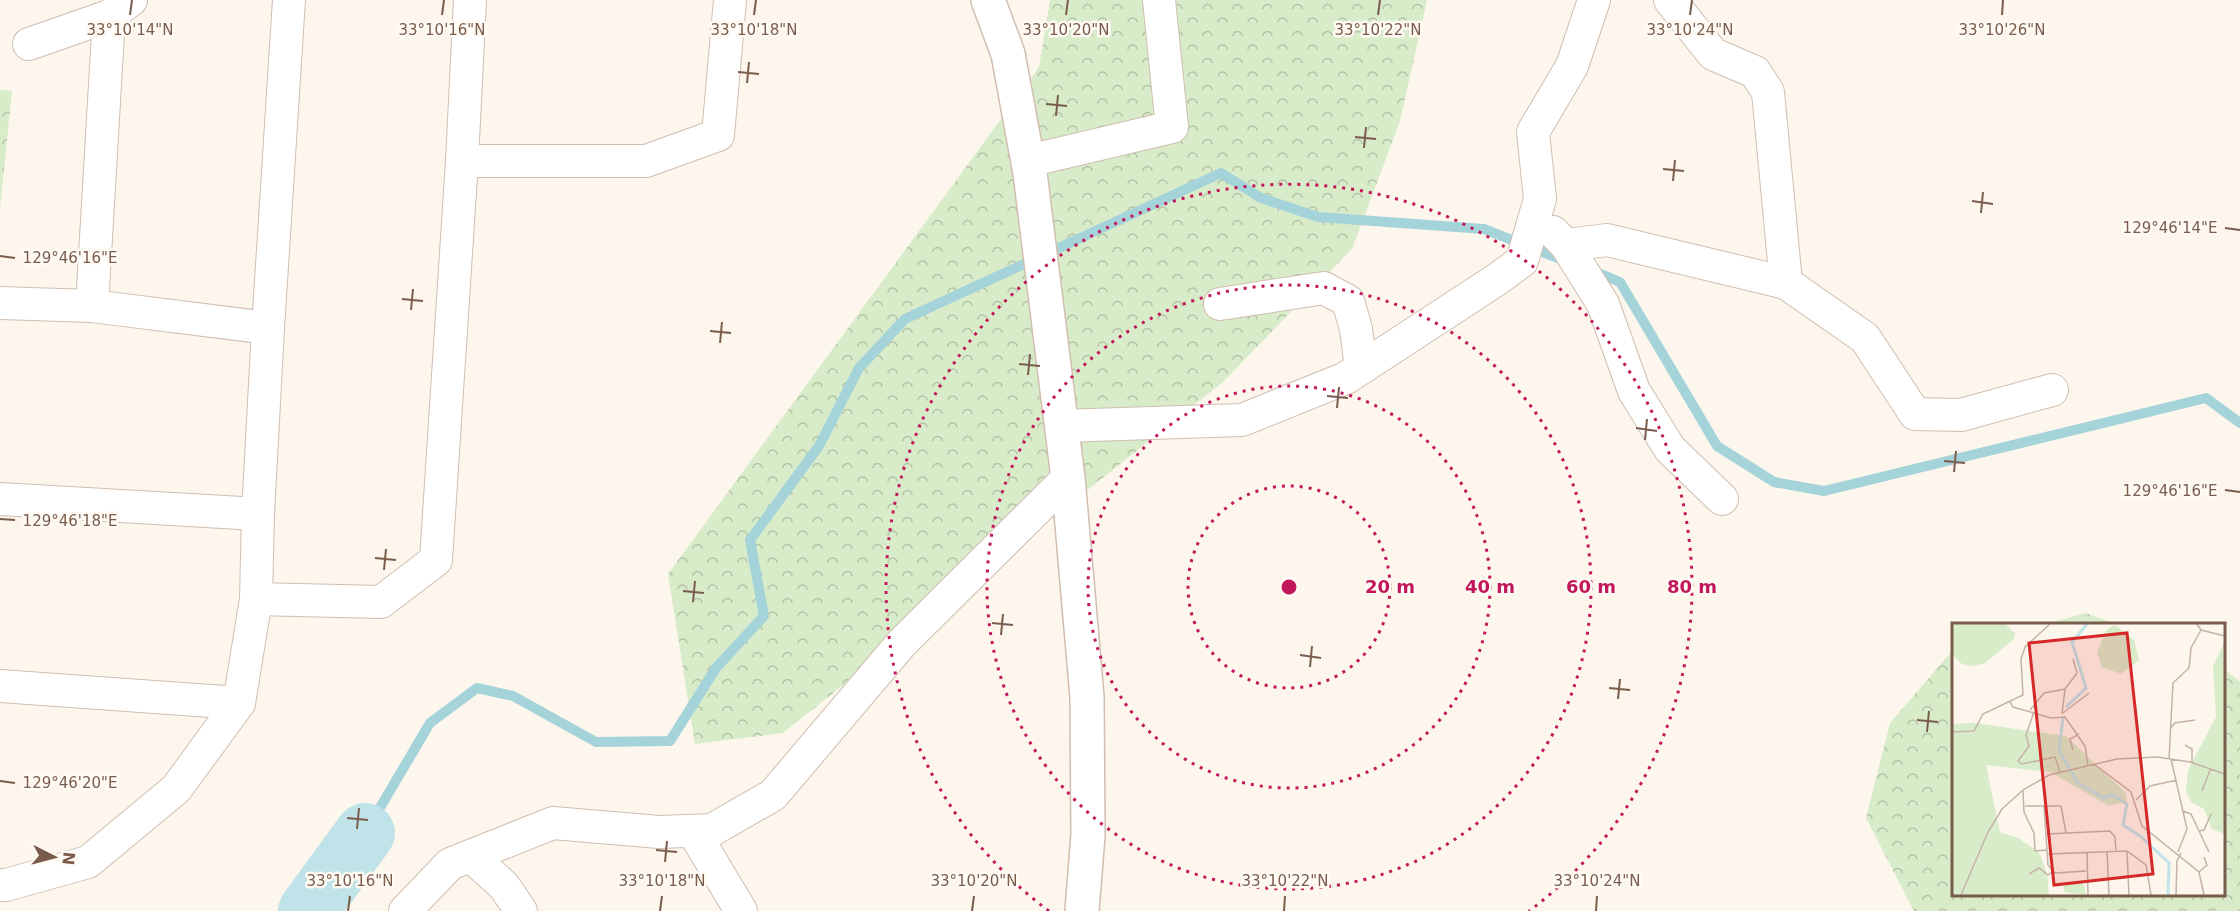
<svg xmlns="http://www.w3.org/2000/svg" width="2240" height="911" viewBox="0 0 2240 911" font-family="'DejaVu Sans',sans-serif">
  <defs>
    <pattern id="forest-crowns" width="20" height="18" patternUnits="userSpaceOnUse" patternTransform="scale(1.5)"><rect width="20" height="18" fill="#d8ecc9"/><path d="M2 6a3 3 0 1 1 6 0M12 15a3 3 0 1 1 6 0" fill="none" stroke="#b4c2a5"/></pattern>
  </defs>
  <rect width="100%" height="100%" fill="#fdf6ec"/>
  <g fill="url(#forest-crowns)">
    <path d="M 1050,0 L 1427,0 L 1400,121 L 1352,249 L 1223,382 L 783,733 L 695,744 L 668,574 L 1039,67 Z"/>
    <path d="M 0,90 L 12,91 L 0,209 Z"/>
    <path d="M 2086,613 L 2115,624 L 2046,624 Z"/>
    <path d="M 1953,650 L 1954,894 L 2224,894 L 2224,669 L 2240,682 L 2240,911 L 1914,911 L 1866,818 L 1890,723 Z"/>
  </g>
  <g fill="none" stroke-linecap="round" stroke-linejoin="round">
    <g stroke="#a5d3da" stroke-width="10">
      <path d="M 1591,270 L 1620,282 L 1717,446 L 1774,482 L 1824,491 L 2206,398 L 2240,423"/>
      <path d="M 365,833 L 430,723 L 477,688 L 513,696 L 596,742 L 670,741 L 716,668 L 764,616 L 750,540 L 819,446 L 859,368 L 905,319 L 1221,173 L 1261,198 L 1318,217 L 1484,229 L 1568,262"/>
    </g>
    <path stroke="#bfe3e8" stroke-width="60" d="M 308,911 L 365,833"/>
    <g stroke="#d1beb0" stroke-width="34">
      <g id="minor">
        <path d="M 1670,0 L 1713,54 L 1755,72 L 1768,92 L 1786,283 L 1865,338 L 1915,414 L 1961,415 L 2052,390"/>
        <path d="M 29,44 L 109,16"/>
        <path d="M 462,161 L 646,161 L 718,135 L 730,0"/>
        <path d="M 1028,161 L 1172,127 L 1159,0"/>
        <path d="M 1553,232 L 1566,245 L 1607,240 L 1786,283"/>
        <path d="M 1566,245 L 1603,304 L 1634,391 L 1670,449 L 1722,499"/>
        <path d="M 0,303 L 92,306 L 268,328"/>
        <path d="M 1220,304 L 1324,288 L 1348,301 L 1356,329 L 1361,368"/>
        <path d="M 92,306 L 109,16 L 131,0"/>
        <path d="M 1061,426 L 1242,420 L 1346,378 L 1496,280 L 1522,261 L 1540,199 L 1533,132 L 1572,66 L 1594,0"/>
        <path d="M 0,499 L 258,514"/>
        <path d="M 256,599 L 381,602 L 436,560 L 462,161 L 470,0"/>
        <path d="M 0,686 L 239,703"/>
        <path d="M 693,831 L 741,911"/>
        <path d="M 471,856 L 504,886 L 521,911"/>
        <path d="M 0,885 L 6,885 L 88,862 L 176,789 L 239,703 L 256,599 L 258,514 L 268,328 L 289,0"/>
        <path d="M 405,911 L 450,864 L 553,823 L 659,832 L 712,830 L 773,795 L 901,644 L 1068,478"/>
      </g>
    </g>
    <g stroke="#d1beb0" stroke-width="36">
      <path id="tertiary" d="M 988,0 L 1008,54 L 1030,173 L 1068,478 L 1087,697 L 1088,835 L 1082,911"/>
    </g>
    <use href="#minor" stroke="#fff" stroke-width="32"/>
    <use href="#tertiary" stroke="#fff" stroke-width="33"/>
  </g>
  <path fill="none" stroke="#7a5c4d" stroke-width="2" d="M 130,15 L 132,0M 442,15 L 444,0M 754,15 L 756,0M 1066,15 L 1068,0M 1378,15 L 1380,0M 1690,15 L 1692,0M 2002,15 L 2003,0M 738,72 L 759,74M 747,83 L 749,62M 1046,104 L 1067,106M 1056,116 L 1058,95M 1355,137 L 1376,139M 1364,148 L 1366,127M 1663,169 L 1684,171M 1673,181 L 1675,160M 1972,201 L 1993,204M 1981,213 L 1983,192M 2225,228 L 2240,230M 0,256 L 15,258M 402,299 L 423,301M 411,310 L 413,289M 710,331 L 731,333M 720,343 L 722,322M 1019,364 L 1040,366M 1028,375 L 1030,354M 1327,396 L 1348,398M 1337,408 L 1339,387M 1636,428 L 1657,431M 1645,440 L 1647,419M 1944,461 L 1965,463M 1954,472 L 1956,451M 2225,490 L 2240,492M 0,519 L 15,520M 375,558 L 396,560M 384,570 L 386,549M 683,591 L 704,593M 693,602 L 695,581M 992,623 L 1013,625M 1001,635 L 1003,614M 1300,655 L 1321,658M 1310,667 L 1312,646M 1609,688 L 1630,690M 1618,699 L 1620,679M 1917,720 L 1938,722M 1927,732 L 1929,711M 0,781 L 15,783M 347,818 L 368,820M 357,829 L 359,808M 656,850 L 677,852M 665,862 L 667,841M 348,911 L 350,896M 660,911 L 662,896M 972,911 L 974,896M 1284,911 L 1285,896M 1596,911 L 1597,896"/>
  <g fill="none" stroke="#c2185b" stroke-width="3" stroke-dasharray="3 6">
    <circle cx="1289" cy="587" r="101"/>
    <circle cx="1289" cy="587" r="201"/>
    <circle cx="1289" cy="587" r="302"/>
    <path d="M1049 911A403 403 0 1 1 1529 911"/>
  </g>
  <g transform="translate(1952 623)">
    <rect width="273" height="273" fill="#fdf6ec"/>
    <path d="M 0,1 L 53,1 L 63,10 L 62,16 L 33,40 L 22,43 L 10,41 L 0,32 ZM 163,2 L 182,17 L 187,37 L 169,51 L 150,44 L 145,30 L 154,7 ZM 273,18 L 273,211 L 260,206 L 252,186 L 239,179 L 234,168 L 236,147 L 264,94 L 261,43 ZM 22,100 L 114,113 L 173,169 L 175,178 L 157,183 L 98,149 L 34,142 L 48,209 L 66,215 L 87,229 L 95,250 L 97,272 L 0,272 L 0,101 ZM 112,259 L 132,261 L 134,272 L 112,269 Z" fill="#d8ecc9"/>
    <path fill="none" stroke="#bfe3e8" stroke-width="3" d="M 114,84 L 134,65 L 120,19 L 135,1M 111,95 L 107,128 L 126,160 L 152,175 L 160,172 L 175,181 L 171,202 L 188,213M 188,213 L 217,240 L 216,272"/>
    <path fill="none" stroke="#c5b3a7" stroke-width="1.5" d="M 245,1 L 249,7 L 273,13M 58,79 L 61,84 L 99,95 L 113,94 L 133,123 L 136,142M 78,87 L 92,70 L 113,66 L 125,50 L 121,36M 82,89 L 74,112 L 77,123 L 66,138 L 70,141 L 103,134 L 108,149M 111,90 L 137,70M 110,91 L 113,66M 218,106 L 223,100 L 243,97M 0,109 L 22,108 L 31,91 L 71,72 L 69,36 L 73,24 L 98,1M 233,122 L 240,126 L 240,140M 121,127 L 118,116 L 127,111M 217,136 L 221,60 L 237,45 L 239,25 L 249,7M 219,136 L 235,206 L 226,229M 142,141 L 179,169 L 190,203 L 247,249 L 252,272M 71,167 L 72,189 L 82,210 L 83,228 L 95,227M 250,168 L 259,145M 184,177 L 198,163 L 225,157M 73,183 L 92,183M 231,188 L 239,191 L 257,229M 247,208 L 252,207 L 259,191M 114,210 L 109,183 L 92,183 L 96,242 L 103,250 L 134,248M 94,211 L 158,208 L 163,214 L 164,227M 155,228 L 157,272M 175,228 L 177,272M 135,229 L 136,272M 95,231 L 175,228 L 194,242 L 199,272M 247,249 L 255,242 L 252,234M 77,251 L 87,245 L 96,252 L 101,248M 9,272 L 36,209 L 50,186 L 71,167 L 97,152 L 165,136 L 205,134 L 238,139 L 273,151M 224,272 L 225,238 L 229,230"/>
    <path fill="#d62828" fill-opacity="0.15" stroke="#d62828" stroke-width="3" d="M 175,10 L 201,251 L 102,262 L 77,20 Z"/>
    <rect width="273" height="273" fill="none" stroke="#7a5c4d" stroke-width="3"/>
  </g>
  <g font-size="15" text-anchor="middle" fill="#7a5c4d" stroke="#fffaf3" stroke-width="5" stroke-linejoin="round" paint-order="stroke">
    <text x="130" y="35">33°10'14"N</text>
    <text x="442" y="35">33°10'16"N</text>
    <text x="754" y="35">33°10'18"N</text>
    <text x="1066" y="35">33°10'20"N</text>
    <text x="1378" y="35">33°10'22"N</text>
    <text x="1690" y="35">33°10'24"N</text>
    <text x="2002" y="35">33°10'26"N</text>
    <text x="2170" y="233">129°46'14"E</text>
    <text x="70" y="263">129°46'16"E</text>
    <text x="2170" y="496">129°46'16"E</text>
    <text x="70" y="526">129°46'18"E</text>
    <text x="70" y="788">129°46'20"E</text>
    <text x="350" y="886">33°10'16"N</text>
    <text x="662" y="886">33°10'18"N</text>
    <text x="974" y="886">33°10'20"N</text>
    <text x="1285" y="886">33°10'22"N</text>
    <text x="1597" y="886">33°10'24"N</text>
  </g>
  <circle cx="1289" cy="587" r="9" fill="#c2185b" stroke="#fffaf3" stroke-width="3"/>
  <g font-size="18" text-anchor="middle" font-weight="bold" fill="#c2185b" stroke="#fffaf3" stroke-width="5" stroke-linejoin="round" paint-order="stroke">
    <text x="1390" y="593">20 m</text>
    <text x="1490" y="593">40 m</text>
    <text x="1591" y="593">60 m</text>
    <text x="1692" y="593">80 m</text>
  </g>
  <g transform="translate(54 857) rotate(96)" stroke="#fffaf3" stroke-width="4.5" paint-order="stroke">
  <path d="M0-4.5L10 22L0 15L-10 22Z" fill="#7a5c4d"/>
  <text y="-9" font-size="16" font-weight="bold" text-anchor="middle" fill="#7a5c4d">N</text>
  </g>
</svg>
